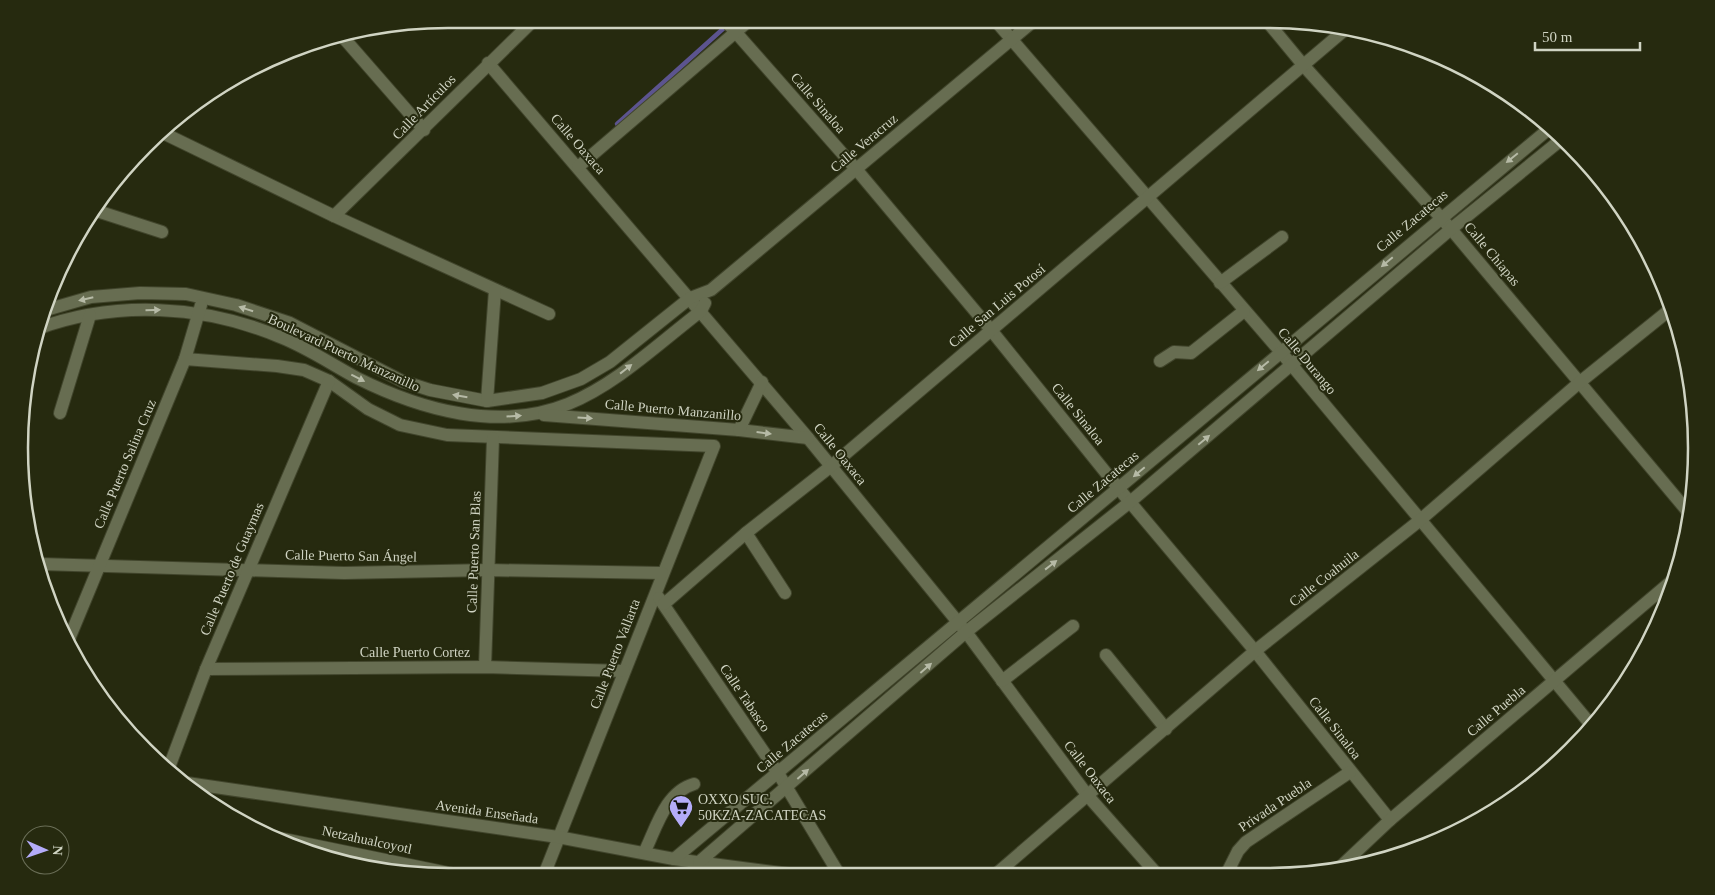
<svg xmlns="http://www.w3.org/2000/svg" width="1715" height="895" viewBox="0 0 1715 895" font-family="'Times New Roman',serif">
  <rect width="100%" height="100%" fill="#262a0f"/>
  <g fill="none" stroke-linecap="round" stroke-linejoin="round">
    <path stroke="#5c548f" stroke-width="4.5" d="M 617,124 L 734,19"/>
    <g stroke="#41452c" stroke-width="14">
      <g id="minor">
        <path d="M 724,19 L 856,169 L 991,330 L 1119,489 L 1255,651 L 1390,820"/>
        <path d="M 994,19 L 1280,351 L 1592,726"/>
        <path d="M 1266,20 L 1304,66 L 1451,229 L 1689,513"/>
        <path d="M 342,36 L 424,130"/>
        <path d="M 488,63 L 808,438 L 966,632 L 1088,796 L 1156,873"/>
        <path d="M 163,133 L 334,216 L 549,314"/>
        <path d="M 578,167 L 751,19"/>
        <path d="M 91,209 L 162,232"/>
        <path d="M 334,216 L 535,19"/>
        <path d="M 1220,283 L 1282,237"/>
        <path d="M 46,310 L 91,297 L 140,293 L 186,294 L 204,298 L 236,305 L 290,323 L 402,381 L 430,390 L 487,401 L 542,393 L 581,379 L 610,362 L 690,298 L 711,290 L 1036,19"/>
        <path d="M 37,329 C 115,300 204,305 280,337 C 308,348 331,364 357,378 C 421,410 499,432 568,404 C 617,384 659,343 701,311 L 705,303"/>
        <path d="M 185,359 L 277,366 L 304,370 L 329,381 L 368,409 L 400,425 L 447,435 L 714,446 L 544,875"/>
        <path d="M 1160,361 L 1174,352 L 1191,353 L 1244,311"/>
        <path d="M 487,401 L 495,290"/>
        <path d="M 60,413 L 90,315"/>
        <path d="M 544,415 L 739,430 L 808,438"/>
        <path d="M 739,430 L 762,382"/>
        <path d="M 746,533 L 785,593"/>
        <path d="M 40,564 L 344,573 L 488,570 L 662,573"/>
        <path d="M 659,598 L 778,773 L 839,874"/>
        <path d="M 664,604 L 746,533 L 830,467 L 1347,28"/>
        <path d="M 69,639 L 185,359 L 201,305"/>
        <path d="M 1106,655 L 1166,729"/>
        <path d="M 485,667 L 493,438"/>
        <path d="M 206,669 L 485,667 L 624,671"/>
        <path d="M 1002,681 L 1073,626"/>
        <path d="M 168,770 L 206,669 L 329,381"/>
        <path d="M 180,782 L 558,837 L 674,859 L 789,874"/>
        <path d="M 269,836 L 458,875"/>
        <path d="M 644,853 C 656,829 665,792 694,784"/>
        <path d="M 674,859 L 1550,128"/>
        <path d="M 699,862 L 966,632 L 1130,502 L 1451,229 L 1562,139"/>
        <path d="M 1339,868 L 1390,820 L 1674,579"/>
        <path d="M 1227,873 L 1238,851 L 1246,842 L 1350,772"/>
        <path d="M 1308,873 L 1340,868"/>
        <path d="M 996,874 L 1255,651 L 1419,521 L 1580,382 L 1672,308"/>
      </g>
    </g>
    <use href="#minor" stroke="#676d51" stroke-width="12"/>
  </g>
  <defs><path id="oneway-solid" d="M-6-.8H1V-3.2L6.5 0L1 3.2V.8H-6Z" transform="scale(1.25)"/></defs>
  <g fill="#b6baa6">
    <use href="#oneway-solid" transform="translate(1512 158) rotate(141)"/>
    <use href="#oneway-solid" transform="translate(1387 262) rotate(140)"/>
    <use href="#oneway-solid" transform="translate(86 299) rotate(167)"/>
    <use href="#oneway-solid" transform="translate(246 309) rotate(-162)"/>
    <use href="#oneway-solid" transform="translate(153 310) rotate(-2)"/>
    <use href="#oneway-solid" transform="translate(1263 366) rotate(140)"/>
    <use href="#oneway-solid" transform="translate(626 369) rotate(-38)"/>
    <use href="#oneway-solid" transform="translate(358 378) rotate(27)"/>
    <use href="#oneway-solid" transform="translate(460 396) rotate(-170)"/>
    <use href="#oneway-solid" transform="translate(514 416) rotate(-4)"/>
    <use href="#oneway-solid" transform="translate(585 418) rotate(4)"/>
    <use href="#oneway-solid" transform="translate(764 433) rotate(7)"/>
    <use href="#oneway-solid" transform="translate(1204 440) rotate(-40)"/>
    <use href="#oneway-solid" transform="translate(1139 472) rotate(140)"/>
    <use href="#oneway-solid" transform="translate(1051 565) rotate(-38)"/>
    <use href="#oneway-solid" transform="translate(926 668) rotate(-41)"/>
    <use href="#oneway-solid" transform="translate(803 774) rotate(-41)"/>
  </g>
  <defs>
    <g id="supermarket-pin" transform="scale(1.25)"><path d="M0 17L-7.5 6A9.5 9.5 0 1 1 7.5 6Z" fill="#b4acf9" stroke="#262a0f"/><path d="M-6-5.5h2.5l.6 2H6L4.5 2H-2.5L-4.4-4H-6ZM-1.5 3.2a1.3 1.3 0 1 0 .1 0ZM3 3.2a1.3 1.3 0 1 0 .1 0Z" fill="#111"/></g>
  </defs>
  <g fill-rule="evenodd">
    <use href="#supermarket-pin" x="681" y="807"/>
  </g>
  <g text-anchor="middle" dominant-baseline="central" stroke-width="4" stroke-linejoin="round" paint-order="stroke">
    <g font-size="14" fill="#d0d4c3" stroke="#262a0f">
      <text transform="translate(818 103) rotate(49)">Calle Sinaloa</text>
      <text transform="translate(424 107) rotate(-46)">Calle Artículos</text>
      <text transform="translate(864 143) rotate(-40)">Calle Veracruz</text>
      <text transform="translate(578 144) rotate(49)">Calle Oaxaca</text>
      <text transform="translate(1412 221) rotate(-40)">Calle Zacatecas</text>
      <text transform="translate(1492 254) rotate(50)">Calle Chiapas</text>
      <text transform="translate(997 306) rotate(-40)">Calle San Luis Potosí</text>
      <text transform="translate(344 353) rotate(25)">Boulevard Puerto Manzanillo</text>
      <text transform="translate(1307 361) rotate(50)">Calle Durango</text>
      <text transform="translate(673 410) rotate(5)">Calle Puerto Manzanillo</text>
      <text transform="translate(1078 414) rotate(51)">Calle Sinaloa</text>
      <text transform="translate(840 454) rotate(51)">Calle Oaxaca</text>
      <text transform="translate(125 464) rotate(-67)">Calle Puerto Salina Cruz</text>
      <text transform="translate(1103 482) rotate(-40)">Calle Zacatecas</text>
      <text transform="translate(474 552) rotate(-88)">Calle Puerto San Blas</text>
      <text transform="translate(351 556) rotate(1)">Calle Puerto San Ángel</text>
      <text transform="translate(232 569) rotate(-67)">Calle Puerto de Guaymas</text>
      <text transform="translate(1324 578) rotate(-38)">Calle Coahuila</text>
      <text x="415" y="652">Calle Puerto Cortez</text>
      <text transform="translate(615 654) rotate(-69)">Calle Puerto Vallarta</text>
      <text transform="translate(745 698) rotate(56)">Calle Tabasco</text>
      <text transform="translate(1496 711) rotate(-40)">Calle Puebla</text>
      <text transform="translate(1335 728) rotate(52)">Calle Sinaloa</text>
      <text transform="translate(792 742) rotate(-40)">Calle Zacatecas</text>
      <text transform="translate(1090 772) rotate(52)">Calle Oaxaca</text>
      <text transform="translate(1275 805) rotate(-34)">Privada Puebla</text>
      <text transform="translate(487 812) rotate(8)">Avenida Enseñada</text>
      <text transform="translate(367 840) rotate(12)">Netzahualcoyotl</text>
    </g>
    <g font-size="14" fill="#d0d4c3" stroke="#262a0f" text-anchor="start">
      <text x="698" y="799">OXXO SUC.<tspan x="698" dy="16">50KZA-ZACATECAS</tspan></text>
    </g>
  </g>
  <path d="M0 0H1715V895H0ZM448 28H1268A420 420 0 0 1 1688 448V448A420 420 0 0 1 1268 868H448A420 420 0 0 1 28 448V448A420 420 0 0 1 448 28Z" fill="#262a0f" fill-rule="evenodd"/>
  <path fill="none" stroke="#d0d4c3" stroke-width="2.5" d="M448 28H1268A420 420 0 0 1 1688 448V448A420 420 0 0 1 1268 868H448A420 420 0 0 1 28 448V448A420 420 0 0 1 448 28Z"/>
  <g transform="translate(45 850) rotate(92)"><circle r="24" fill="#262a0f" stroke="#6a6e57"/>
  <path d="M0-4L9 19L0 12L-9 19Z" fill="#b4acf9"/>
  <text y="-8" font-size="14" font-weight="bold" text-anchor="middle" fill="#d0d4c3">N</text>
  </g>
  <path d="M1535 42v8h105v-8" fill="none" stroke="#d0d4c3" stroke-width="2.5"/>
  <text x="1542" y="42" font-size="15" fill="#d0d4c3" stroke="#262a0f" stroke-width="4" paint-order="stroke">50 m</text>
</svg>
